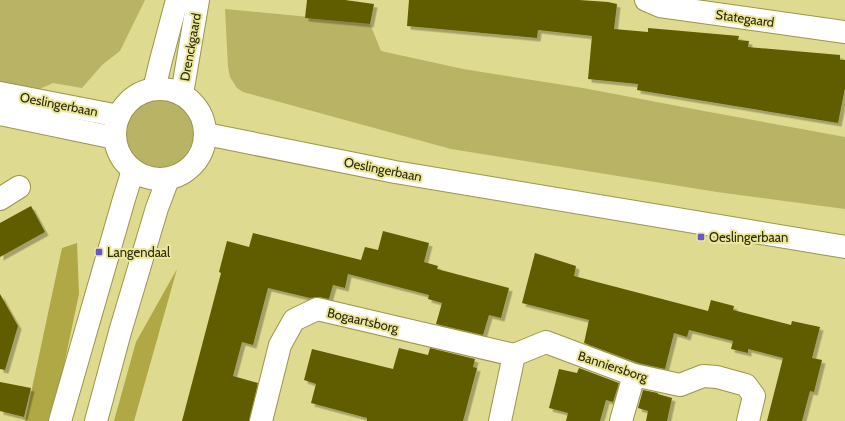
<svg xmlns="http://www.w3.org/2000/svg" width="845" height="421" viewBox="0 0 845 421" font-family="Cabin,sans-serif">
  <defs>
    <filter id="shadow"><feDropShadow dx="3.5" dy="3.5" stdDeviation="0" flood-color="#0004"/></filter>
  </defs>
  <rect width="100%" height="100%" fill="#deda8f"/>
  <g fill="#b8b365">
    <path d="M 0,0 L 145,0 L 120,51 L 102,65 L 82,88 L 53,83 L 33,92 L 0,85 Z"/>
    <path d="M 225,9 L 299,16 L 370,24 L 381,51 L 463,69 L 583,88 L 704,111 L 845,137 L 845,209 L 717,192 L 451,149 L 243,92 L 237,88 L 230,77 L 228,67 Z"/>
    <circle cx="161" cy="133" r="35"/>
  </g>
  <g fill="#afa845">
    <path d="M 77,243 L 79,294 L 61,379 L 48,421 L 25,421 L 62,248 Z"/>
    <path d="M 177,269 L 134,421 L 114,421 L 136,342 Z"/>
  </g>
  <g fill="#605b04" filter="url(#shadow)">
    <path d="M 307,0 L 345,0 L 374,4 L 370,24 L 305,18 Z"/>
    <path d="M 409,0 L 579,0 L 608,2 L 617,4 L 614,29 L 648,32 L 648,28 L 739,36 L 738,40 L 749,41 L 748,47 L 840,55 L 840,60 L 845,60 L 845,88 L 838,123 L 637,90 L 638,84 L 588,79 L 592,36 L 538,30 L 537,38 L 407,26 Z"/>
    <path d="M 31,206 L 45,232 L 0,257 L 0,223 Z"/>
    <path d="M 383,231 L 429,243 L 424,262 L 438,266 L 437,269 L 509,288 L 501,318 L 489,315 L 483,335 L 436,324 L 442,303 L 428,299 L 429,295 L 348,274 L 345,288 L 333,285 L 329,299 L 319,297 L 310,298 L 268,288 L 253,345 L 242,342 L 233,376 L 258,383 L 249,421 L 182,421 L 221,273 L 219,272 L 227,241 L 249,247 L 253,233 L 361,260 L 365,247 L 378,250 Z"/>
    <path d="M 535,253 L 576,266 L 574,276 L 708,311 L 711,300 L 734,306 L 733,310 L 791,325 L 792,321 L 820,327 L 812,358 L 822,360 L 814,392 L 810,391 L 802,421 L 767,421 L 783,358 L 748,349 L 748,353 L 731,349 L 733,341 L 689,330 L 687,337 L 674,333 L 665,369 L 638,363 L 584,343 L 589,320 L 522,303 Z"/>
    <path d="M 0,294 L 18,326 L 5,370 L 0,369 Z"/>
    <path d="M 399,348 L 428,355 L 430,348 L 475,359 L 473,367 L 477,368 L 463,421 L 367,421 L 367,418 L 311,403 L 316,384 L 304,380 L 312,349 L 393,369 Z"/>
    <path d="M 579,368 L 619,383 L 613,402 L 606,400 L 600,421 L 566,421 L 568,413 L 549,408 L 559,369 L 577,373 Z"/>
    <path d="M 0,382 L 31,388 L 24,417 L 0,411 Z"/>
    <path d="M 643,390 L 658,393 L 658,394 L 672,398 L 667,421 L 646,421 L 648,411 L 638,408 Z"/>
  </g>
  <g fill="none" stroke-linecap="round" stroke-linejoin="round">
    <g stroke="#9a964c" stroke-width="24">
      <g id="minor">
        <path d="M 646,0 L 660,6 L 845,32"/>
        <path d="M 154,89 L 161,60 L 177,0"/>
        <path d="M 182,94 L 198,0"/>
        <path d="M 0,199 L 19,187"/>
        <path d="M 514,355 L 546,342 L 634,375 L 680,385 L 703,376 L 717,377 L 746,385 L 754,396 L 748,421"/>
        <path d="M 60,421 L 124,199 L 133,170"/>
        <path d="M 96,421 L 120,332 L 157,208 L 168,179"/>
        <path d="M 261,421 L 280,345 L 294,320 L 317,309 L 514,355"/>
        <path d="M 500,421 L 514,355"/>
        <path d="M 621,421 L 634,375"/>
      </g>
    </g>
    <g stroke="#9a964c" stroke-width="24">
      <g id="major">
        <circle cx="160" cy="134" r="45"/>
        <path d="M 0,93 L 119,116"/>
        <path d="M 0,114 L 115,138"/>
        <path d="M 206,134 L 395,172 L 845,247"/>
      </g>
    </g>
    <use href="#minor" stroke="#fff" stroke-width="22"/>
    <use href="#major" stroke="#fff" stroke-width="22"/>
  </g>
  <g fill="#6957d1" stroke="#ebe79b" stroke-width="1.5">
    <rect x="697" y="233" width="8" height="8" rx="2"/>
    <rect x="95" y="248" width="8" height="8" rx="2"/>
  </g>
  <g text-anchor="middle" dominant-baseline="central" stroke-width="4" stroke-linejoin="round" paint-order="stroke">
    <g font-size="13" fill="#2a2808" stroke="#ebe79b">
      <text transform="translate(745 18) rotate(8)">Stategaard</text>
      <text transform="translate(190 47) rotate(-80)">Drenckgaard</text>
      <text transform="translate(59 104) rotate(11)">Oeslingerbaan</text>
      <text transform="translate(383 169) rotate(11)">Oeslingerbaan</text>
      <text transform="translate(363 320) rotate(13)">Bogaartsborg</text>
      <text transform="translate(613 366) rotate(18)">Banniersborg</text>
    </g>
    <g font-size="13" fill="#2a2808" stroke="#ebe79b" text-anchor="start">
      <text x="709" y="237">Oeslingerbaan</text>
      <text x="107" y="252">Langendaal</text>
    </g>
  </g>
</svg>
